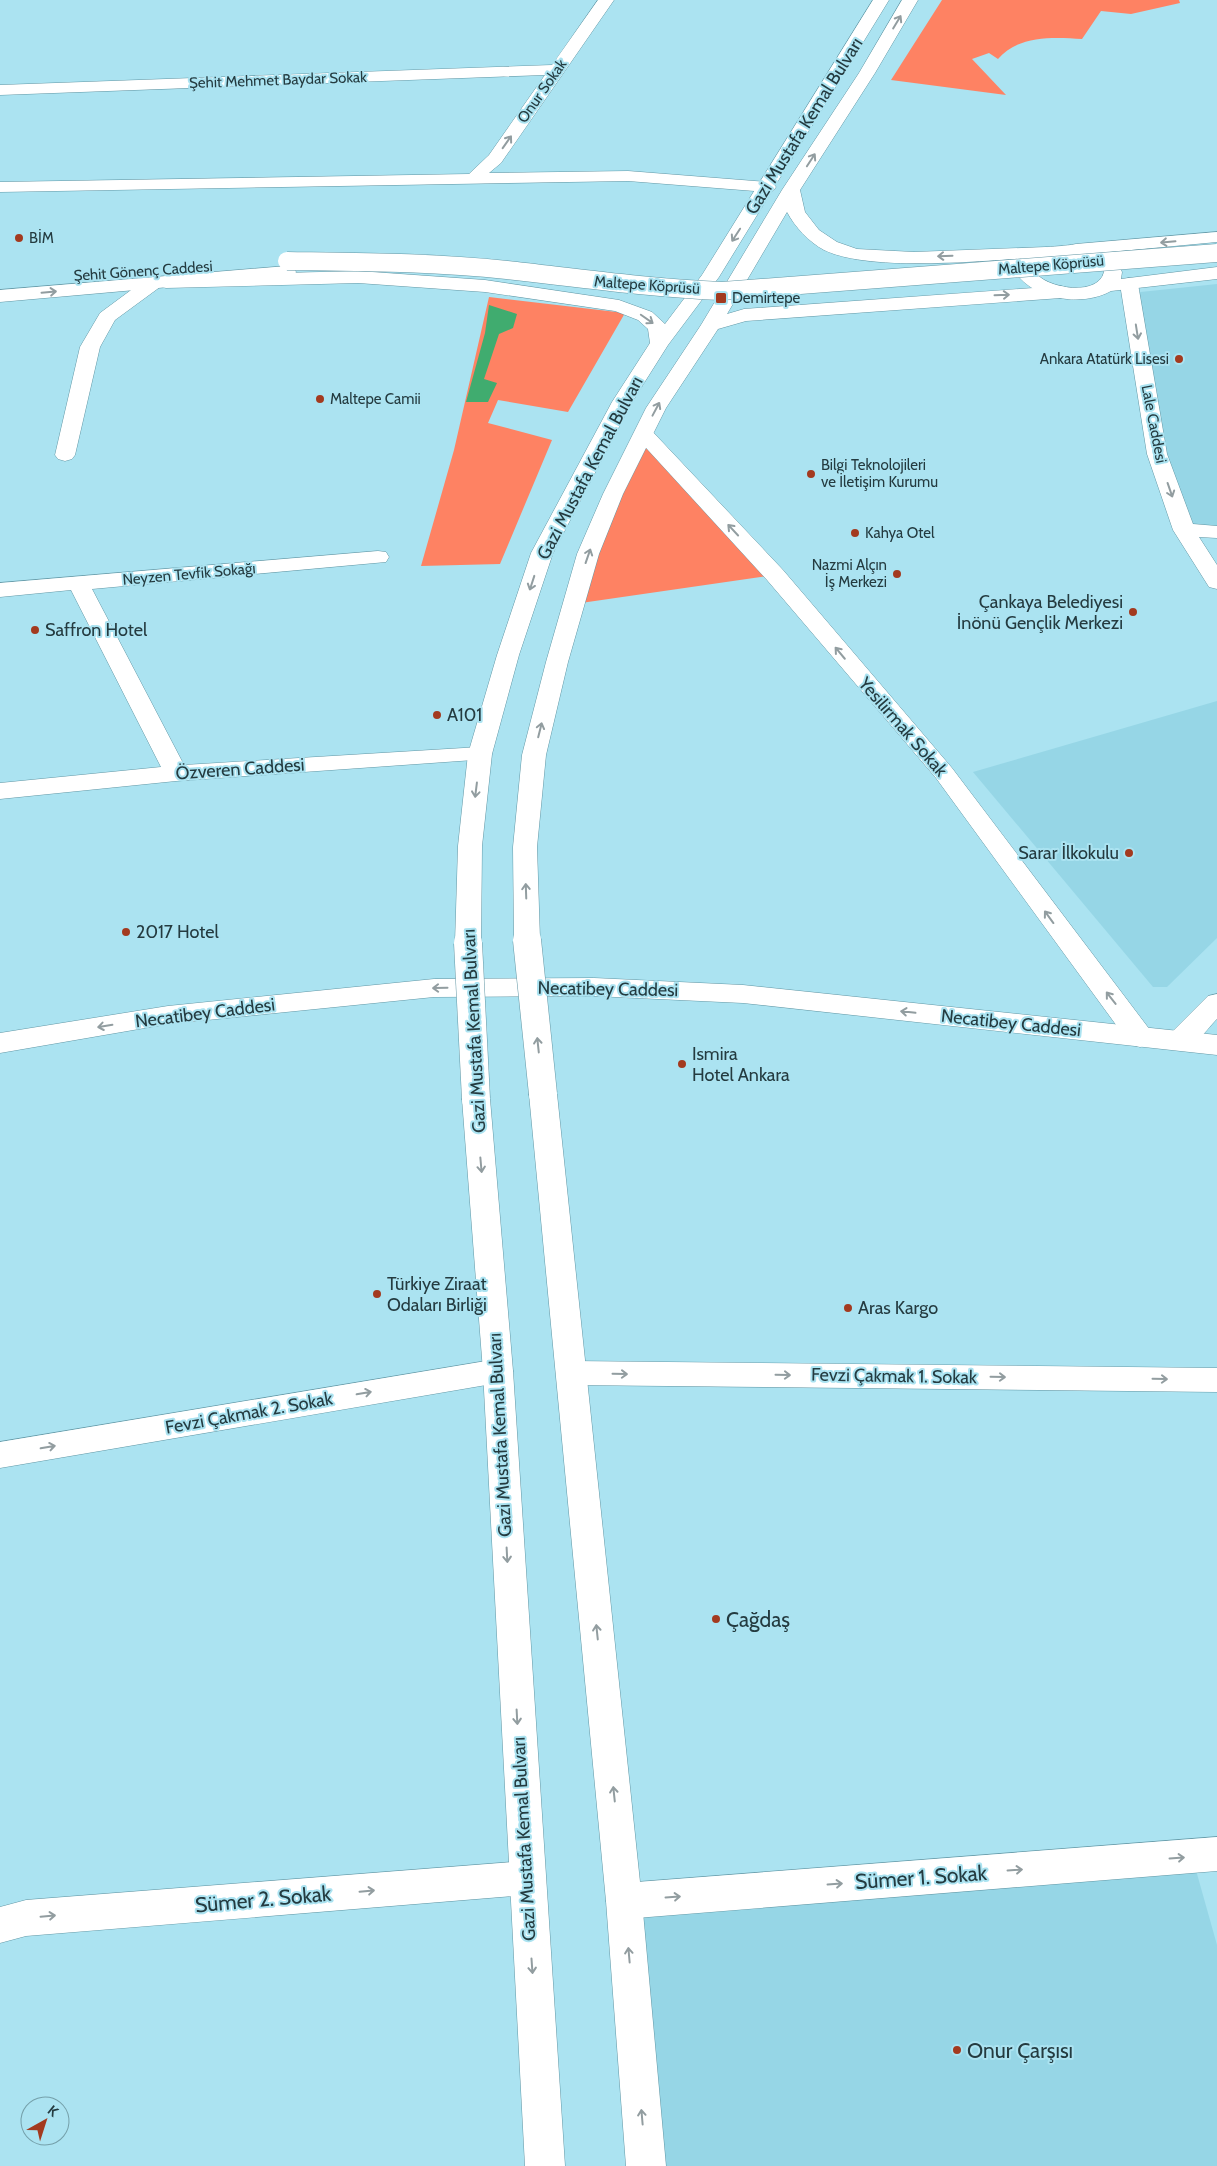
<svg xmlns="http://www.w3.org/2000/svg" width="1217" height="2166" viewBox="0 0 1217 2166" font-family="Cabin,sans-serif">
  <rect width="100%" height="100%" fill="#abe3f1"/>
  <g fill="#96d6e6">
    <path d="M 1217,284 L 1217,532 L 1184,530 L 1157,454 L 1131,293 Z"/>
    <path d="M 1217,701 L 1217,938 L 1167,987 L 1153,987 L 973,772 Z"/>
    <path d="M 1192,1856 L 1217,1945 L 1217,2166 L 646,2166 L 624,1901 Z"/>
  </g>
  <g fill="#fe8263">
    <path d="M 942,0 L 1179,0 L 1180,3 L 1131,14 L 1101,11 L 1082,39 C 1054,37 1018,35 998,59 L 989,53 L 972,59 L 1006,95 L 891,80 Z"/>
    <path d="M 489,297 L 625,313 L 568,412 L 498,400 L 488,423 L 552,440 L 500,564 L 421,566 L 454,450 Z"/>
    <path d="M 644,434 L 775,575 L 574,604 Z"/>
  </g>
  <path fill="#40ac6f" d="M 489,305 L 517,314 L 513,328 L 499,334 L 484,379 L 497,383 L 488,402 L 466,402 L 485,333 Z"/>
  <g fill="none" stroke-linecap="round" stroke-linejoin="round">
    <g stroke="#6297a5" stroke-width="1">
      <path id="pedestrian" d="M 153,277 L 160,279 L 162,283 L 160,287 L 115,320 L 100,347 L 75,455 L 72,459 L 65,461 L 58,459 L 55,455 L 80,347 L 100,313 L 146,279 Z"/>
    </g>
    <g stroke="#6297a5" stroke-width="1">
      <g id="minor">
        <path d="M 598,0 L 614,0 L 501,163 L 489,173 L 628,171 L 767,182 L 773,183 L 776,187 L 773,191 L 767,192 L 628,181 L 0,192 L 0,182 L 469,174 L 489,155 L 545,75 L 0,95 L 0,85 L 552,65 Z"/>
        <path d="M 1129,278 L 1136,280 L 1138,284 L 1167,454 L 1193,524 L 1217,526 L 1217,538 L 1199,537 L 1217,565 L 1217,589 L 1209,587 L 1173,530 L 1147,454 L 1120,284 L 1122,280 Z"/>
        <path d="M 644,428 L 651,430 L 783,570 L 952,768 L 1150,1030 L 1153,1037 L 1150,1044 L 1140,1047 L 1130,1044 L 936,778 L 767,580 L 637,438 L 634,434 L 637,430 Z"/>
        <path d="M 378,551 L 386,552 L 389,557 L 386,562 L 92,589 L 184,765 L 480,747 L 488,749 L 492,754 L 488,759 L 176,781 L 0,799 L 0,783 L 161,767 L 71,590 L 0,597 L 0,583 Z"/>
        <path d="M 1217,994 L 1217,1019 C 1203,1033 1192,1054 1170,1048 L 1166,1041 L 1170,1034 L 1208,996 Z"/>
        <path d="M 498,1359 L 509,1362 L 513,1371 L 509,1380 L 498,1383 L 0,1468 L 0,1442 Z"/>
        <path d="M 571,1361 L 1217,1368 L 1217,1392 L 571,1385 L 560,1382 L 556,1373 L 560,1364 Z"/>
        <path d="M 1217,1837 L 1217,1871 L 624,1919 L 611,1913 L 606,1901 L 611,1889 L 624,1883 Z"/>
        <path d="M 526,1861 L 539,1866 L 544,1878 L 539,1890 L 526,1895 L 26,1936 L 0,1943 L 0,1907 L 26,1900 Z"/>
      </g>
    </g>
    <g stroke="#6297a5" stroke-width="1">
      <g id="secondary">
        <path d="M 1217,232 L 1217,242 L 1099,253 L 1116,261 L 1122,272 L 1121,279 L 1217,267 L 1217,279 L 1111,291 C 1083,307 1034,300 1015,272 L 1015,266 C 1032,242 1052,249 1076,244 ZM 1053,256 C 1068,256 1095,257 1104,272 C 1097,300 1035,286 1033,267 L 1041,259 Z"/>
        <path d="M 287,266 L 294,268 L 296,272 L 294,276 L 0,302 L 0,290 Z"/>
        <path d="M 594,978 L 743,985 L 1217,1035 L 1217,1055 L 743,1003 L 594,996 L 434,997 L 168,1024 L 0,1053 L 0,1033 L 168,1006 L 434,979 Z"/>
      </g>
    </g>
    <g stroke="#6297a5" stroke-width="1">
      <g id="primary">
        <path d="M 873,0 L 889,0 L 719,277 L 668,345 L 632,402 L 553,553 L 519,655 L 492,754 L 482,846 L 481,943 L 477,949 L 468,952 L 459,949 L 455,943 L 458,846 L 468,754 L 497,655 L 531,553 L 612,402 L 650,343 L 648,329 L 638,320 L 615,311 L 485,292 L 358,283 L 166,288 L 159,286 L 157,282 L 159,278 L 166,276 L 358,271 L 485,280 L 619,300 L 652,312 L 665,324 L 702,275 Z"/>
        <path d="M 902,0 L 918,0 L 875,73 L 800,190 L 805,212 L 819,230 L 837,242 L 857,249 L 914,252 L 1046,247 L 1052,248 L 1055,252 L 1052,256 L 1046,257 C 991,260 871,273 824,250 C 809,242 795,227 787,212 L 727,314 L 744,309 L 1061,286 L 1068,288 L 1070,292 L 1068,296 L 1061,298 L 746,321 L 718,329 L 666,408 L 623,494 L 599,554 L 568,662 L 546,755 L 537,847 L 540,940 L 536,946 L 527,949 L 518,946 L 514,940 L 513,847 L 522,755 L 546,662 L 577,554 L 603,494 L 646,408 L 701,325 L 782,190 L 859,73 Z"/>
        <path d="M 543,1084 L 553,1087 L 557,1094 L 642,1901 L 666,2166 L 626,2166 L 606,1901 L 529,1094 L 533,1087 Z"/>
        <path d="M 476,1089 L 486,1092 L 490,1099 L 513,1371 L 565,2166 L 525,2166 L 483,1371 L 462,1099 L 466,1092 Z"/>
      </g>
    </g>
    <use href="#pedestrian" fill="#fff" fill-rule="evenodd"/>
    <use href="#minor" fill="#fff" fill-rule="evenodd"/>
    <use href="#secondary" fill="#fff" fill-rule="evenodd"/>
    <use href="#primary" fill="#fff" fill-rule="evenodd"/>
    <g stroke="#6297a5" stroke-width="19" stroke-linecap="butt">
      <path id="secondary-bridge" d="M 287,261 C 361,262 433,262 507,270 C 579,278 650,288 722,291 L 1217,253"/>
    </g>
    <g stroke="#6297a5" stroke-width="29" stroke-linecap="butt">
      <g id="primary-bridge">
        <path d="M 527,940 L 543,1094"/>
        <path d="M 468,943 L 476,1099"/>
      </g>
    </g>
    <use href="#secondary-bridge" stroke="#fff" stroke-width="18"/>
    <use href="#primary-bridge" stroke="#fff" stroke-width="28"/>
  </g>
  <defs><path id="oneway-shaft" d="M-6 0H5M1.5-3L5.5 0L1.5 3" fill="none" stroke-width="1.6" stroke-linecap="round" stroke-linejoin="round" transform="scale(1.25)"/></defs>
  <g stroke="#929da0">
    <use href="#oneway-shaft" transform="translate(897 22) rotate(-59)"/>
    <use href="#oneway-shaft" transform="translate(507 142) rotate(-55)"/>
    <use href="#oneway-shaft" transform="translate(811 160) rotate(-57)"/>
    <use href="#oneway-shaft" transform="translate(736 235) rotate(123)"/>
    <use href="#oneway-shaft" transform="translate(1168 242) rotate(175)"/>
    <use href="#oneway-shaft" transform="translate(945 256) rotate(178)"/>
    <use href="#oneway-shaft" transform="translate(49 292) rotate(-5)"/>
    <use href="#oneway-shaft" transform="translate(1002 295) rotate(-2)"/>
    <use href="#oneway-shaft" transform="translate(647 319) rotate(35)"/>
    <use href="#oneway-shaft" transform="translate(1137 332) rotate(81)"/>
    <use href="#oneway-shaft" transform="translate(656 409) rotate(-62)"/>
    <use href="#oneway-shaft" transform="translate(1170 490) rotate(71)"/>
    <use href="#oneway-shaft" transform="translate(733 530) rotate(-133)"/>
    <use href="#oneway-shaft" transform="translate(588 556) rotate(-71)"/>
    <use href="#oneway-shaft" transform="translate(532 583) rotate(108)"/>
    <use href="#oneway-shaft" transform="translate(840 653) rotate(-130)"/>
    <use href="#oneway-shaft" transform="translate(540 730) rotate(-76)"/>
    <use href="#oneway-shaft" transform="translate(476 790) rotate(97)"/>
    <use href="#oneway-shaft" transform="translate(526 891) rotate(-92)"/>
    <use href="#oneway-shaft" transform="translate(1049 917) rotate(-126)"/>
    <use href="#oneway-shaft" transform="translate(440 988) rotate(179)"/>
    <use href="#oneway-shaft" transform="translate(1111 998) rotate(-128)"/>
    <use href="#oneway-shaft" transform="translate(908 1012) rotate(-174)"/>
    <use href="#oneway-shaft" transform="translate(105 1026) rotate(171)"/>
    <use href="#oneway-shaft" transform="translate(538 1045) rotate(-96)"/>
    <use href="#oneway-shaft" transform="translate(481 1165) rotate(85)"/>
    <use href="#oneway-shaft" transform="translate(620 1374) rotate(1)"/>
    <use href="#oneway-shaft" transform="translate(783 1375) rotate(1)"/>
    <use href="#oneway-shaft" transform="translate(998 1377) rotate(1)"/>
    <use href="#oneway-shaft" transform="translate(1160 1379) rotate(1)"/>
    <use href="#oneway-shaft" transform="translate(364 1393) rotate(-10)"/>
    <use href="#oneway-shaft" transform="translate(48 1447) rotate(-10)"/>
    <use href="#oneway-shaft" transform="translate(507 1555) rotate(87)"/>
    <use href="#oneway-shaft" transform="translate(597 1632) rotate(-96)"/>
    <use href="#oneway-shaft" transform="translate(517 1717) rotate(87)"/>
    <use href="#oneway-shaft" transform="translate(614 1794) rotate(-96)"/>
    <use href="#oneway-shaft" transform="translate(1177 1858) rotate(-4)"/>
    <use href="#oneway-shaft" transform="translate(1015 1870) rotate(-4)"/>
    <use href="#oneway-shaft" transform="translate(835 1884) rotate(-4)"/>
    <use href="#oneway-shaft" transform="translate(367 1891) rotate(-5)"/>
    <use href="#oneway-shaft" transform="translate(673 1897) rotate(-4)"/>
    <use href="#oneway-shaft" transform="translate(48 1916) rotate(-5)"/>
    <use href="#oneway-shaft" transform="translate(629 1955) rotate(-95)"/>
    <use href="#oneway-shaft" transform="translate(532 1966) rotate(86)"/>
    <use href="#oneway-shaft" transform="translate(642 2117) rotate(-95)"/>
  </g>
  <g fill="#a33a1f" stroke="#abe3f1" stroke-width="2">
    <circle cx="19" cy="238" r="5"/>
    <rect x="715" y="292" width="12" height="12" rx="2.5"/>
    <circle cx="1179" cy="359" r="5"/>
    <circle cx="320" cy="399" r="5"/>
    <circle cx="811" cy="474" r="5"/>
    <circle cx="855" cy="533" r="5"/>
    <circle cx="897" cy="574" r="5"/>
    <circle cx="1133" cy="612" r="5"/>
    <circle cx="35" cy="630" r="5"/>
    <circle cx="437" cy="715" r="5"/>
    <circle cx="1129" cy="853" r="5"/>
    <circle cx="126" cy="932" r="5"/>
    <circle cx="682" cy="1064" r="5"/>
    <circle cx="377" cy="1294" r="5"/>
    <circle cx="848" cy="1308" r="5"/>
    <circle cx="716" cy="1619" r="5"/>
    <circle cx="957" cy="2050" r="5"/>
  </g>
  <g text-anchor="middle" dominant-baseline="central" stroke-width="4" stroke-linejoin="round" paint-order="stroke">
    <g font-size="15" fill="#243b40" stroke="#abe3f1">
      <text transform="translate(278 80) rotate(-2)">Şehit Mehmet Baydar Sokak</text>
      <text transform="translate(542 91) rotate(-55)">Onur Sokak</text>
      <text transform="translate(1051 265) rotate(-5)">Maltepe Köprüsü</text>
      <text transform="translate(143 271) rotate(-4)">Şehit Gönenç Caddesi</text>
      <text transform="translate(647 285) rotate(4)">Maltepe Köprüsü</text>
      <text transform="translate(1154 424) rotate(79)">Lale Caddesi</text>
      <text transform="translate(189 574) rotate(-5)">Neyzen Tevfik Sokağı</text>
    </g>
    <g font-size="15" fill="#243b40" stroke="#abe3f1" text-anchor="start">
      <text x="29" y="238">BİM</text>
      <text x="732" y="298">Demirtepe</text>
      <text x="1169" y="359" text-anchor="end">Ankara Atatürk Lisesi</text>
      <text x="330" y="399">Maltepe Camii</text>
      <text x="821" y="465">Bilgi Teknolojileri<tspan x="821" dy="17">ve İletişim Kurumu</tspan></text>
      <text x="865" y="533">Kahya Otel</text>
      <text x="887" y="565" text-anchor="end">Nazmi Alçın<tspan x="887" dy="17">İş Merkezi</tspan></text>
    </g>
    <g font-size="18" fill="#243b40" stroke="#abe3f1">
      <text transform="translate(804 126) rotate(-58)">Gazi Mustafa Kemal Bulvarı</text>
      <text transform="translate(590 468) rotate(-62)">Gazi Mustafa Kemal Bulvarı</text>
      <text transform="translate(903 727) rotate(49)">Yesilirmak Sokak</text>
      <text transform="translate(240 769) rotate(-4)">Özveren Caddesi</text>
      <text transform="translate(608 989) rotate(1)">Necatibey Caddesi</text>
      <text transform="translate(205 1013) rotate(-7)">Necatibey Caddesi</text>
      <text transform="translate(1011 1023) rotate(6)">Necatibey Caddesi</text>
      <text transform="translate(474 1031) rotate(-93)">Gazi Mustafa Kemal Bulvarı</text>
      <text transform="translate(894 1376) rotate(1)">Fevzi Çakmak 1. Sokak</text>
      <text transform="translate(249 1413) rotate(-10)">Fevzi Çakmak 2. Sokak</text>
      <text transform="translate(500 1435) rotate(-93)">Gazi Mustafa Kemal Bulvarı</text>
      <text transform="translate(524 1839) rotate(-93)">Gazi Mustafa Kemal Bulvarı</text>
    </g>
    <g font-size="18" fill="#243b40" stroke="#abe3f1" text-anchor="start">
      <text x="1123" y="602" text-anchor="end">Çankaya Belediyesi<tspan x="1123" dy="21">İnönü Gençlik Merkezi</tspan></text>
      <text x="45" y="630">Saffron Hotel</text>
      <text x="447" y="715">A101</text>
      <text x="1119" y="853" text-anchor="end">Sarar İlkokulu</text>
      <text x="136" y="932">2017 Hotel</text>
      <text x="692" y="1054">Ismira<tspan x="692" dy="21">Hotel Ankara</tspan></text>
      <text x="387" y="1284">Türkiye Ziraat<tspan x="387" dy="21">Odaları Birliği</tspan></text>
      <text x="858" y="1308">Aras Kargo</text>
    </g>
    <g font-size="21" fill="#243b40" stroke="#abe3f1" text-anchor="start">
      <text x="726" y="1619">Çağdaş</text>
      <text x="967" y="2050">Onur Çarşısı</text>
    </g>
    <g font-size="21" fill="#243b40" stroke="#abe3f1">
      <text transform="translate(921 1877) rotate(-4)">Sümer 1. Sokak</text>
      <text transform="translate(263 1899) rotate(-5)">Sümer 2. Sokak</text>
    </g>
  </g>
  <g transform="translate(45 2121) rotate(39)"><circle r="24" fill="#abe3f1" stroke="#75a0aa"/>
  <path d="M0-4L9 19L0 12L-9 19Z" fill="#a33a1f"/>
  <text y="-8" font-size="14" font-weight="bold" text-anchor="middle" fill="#243b40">K</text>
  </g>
</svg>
